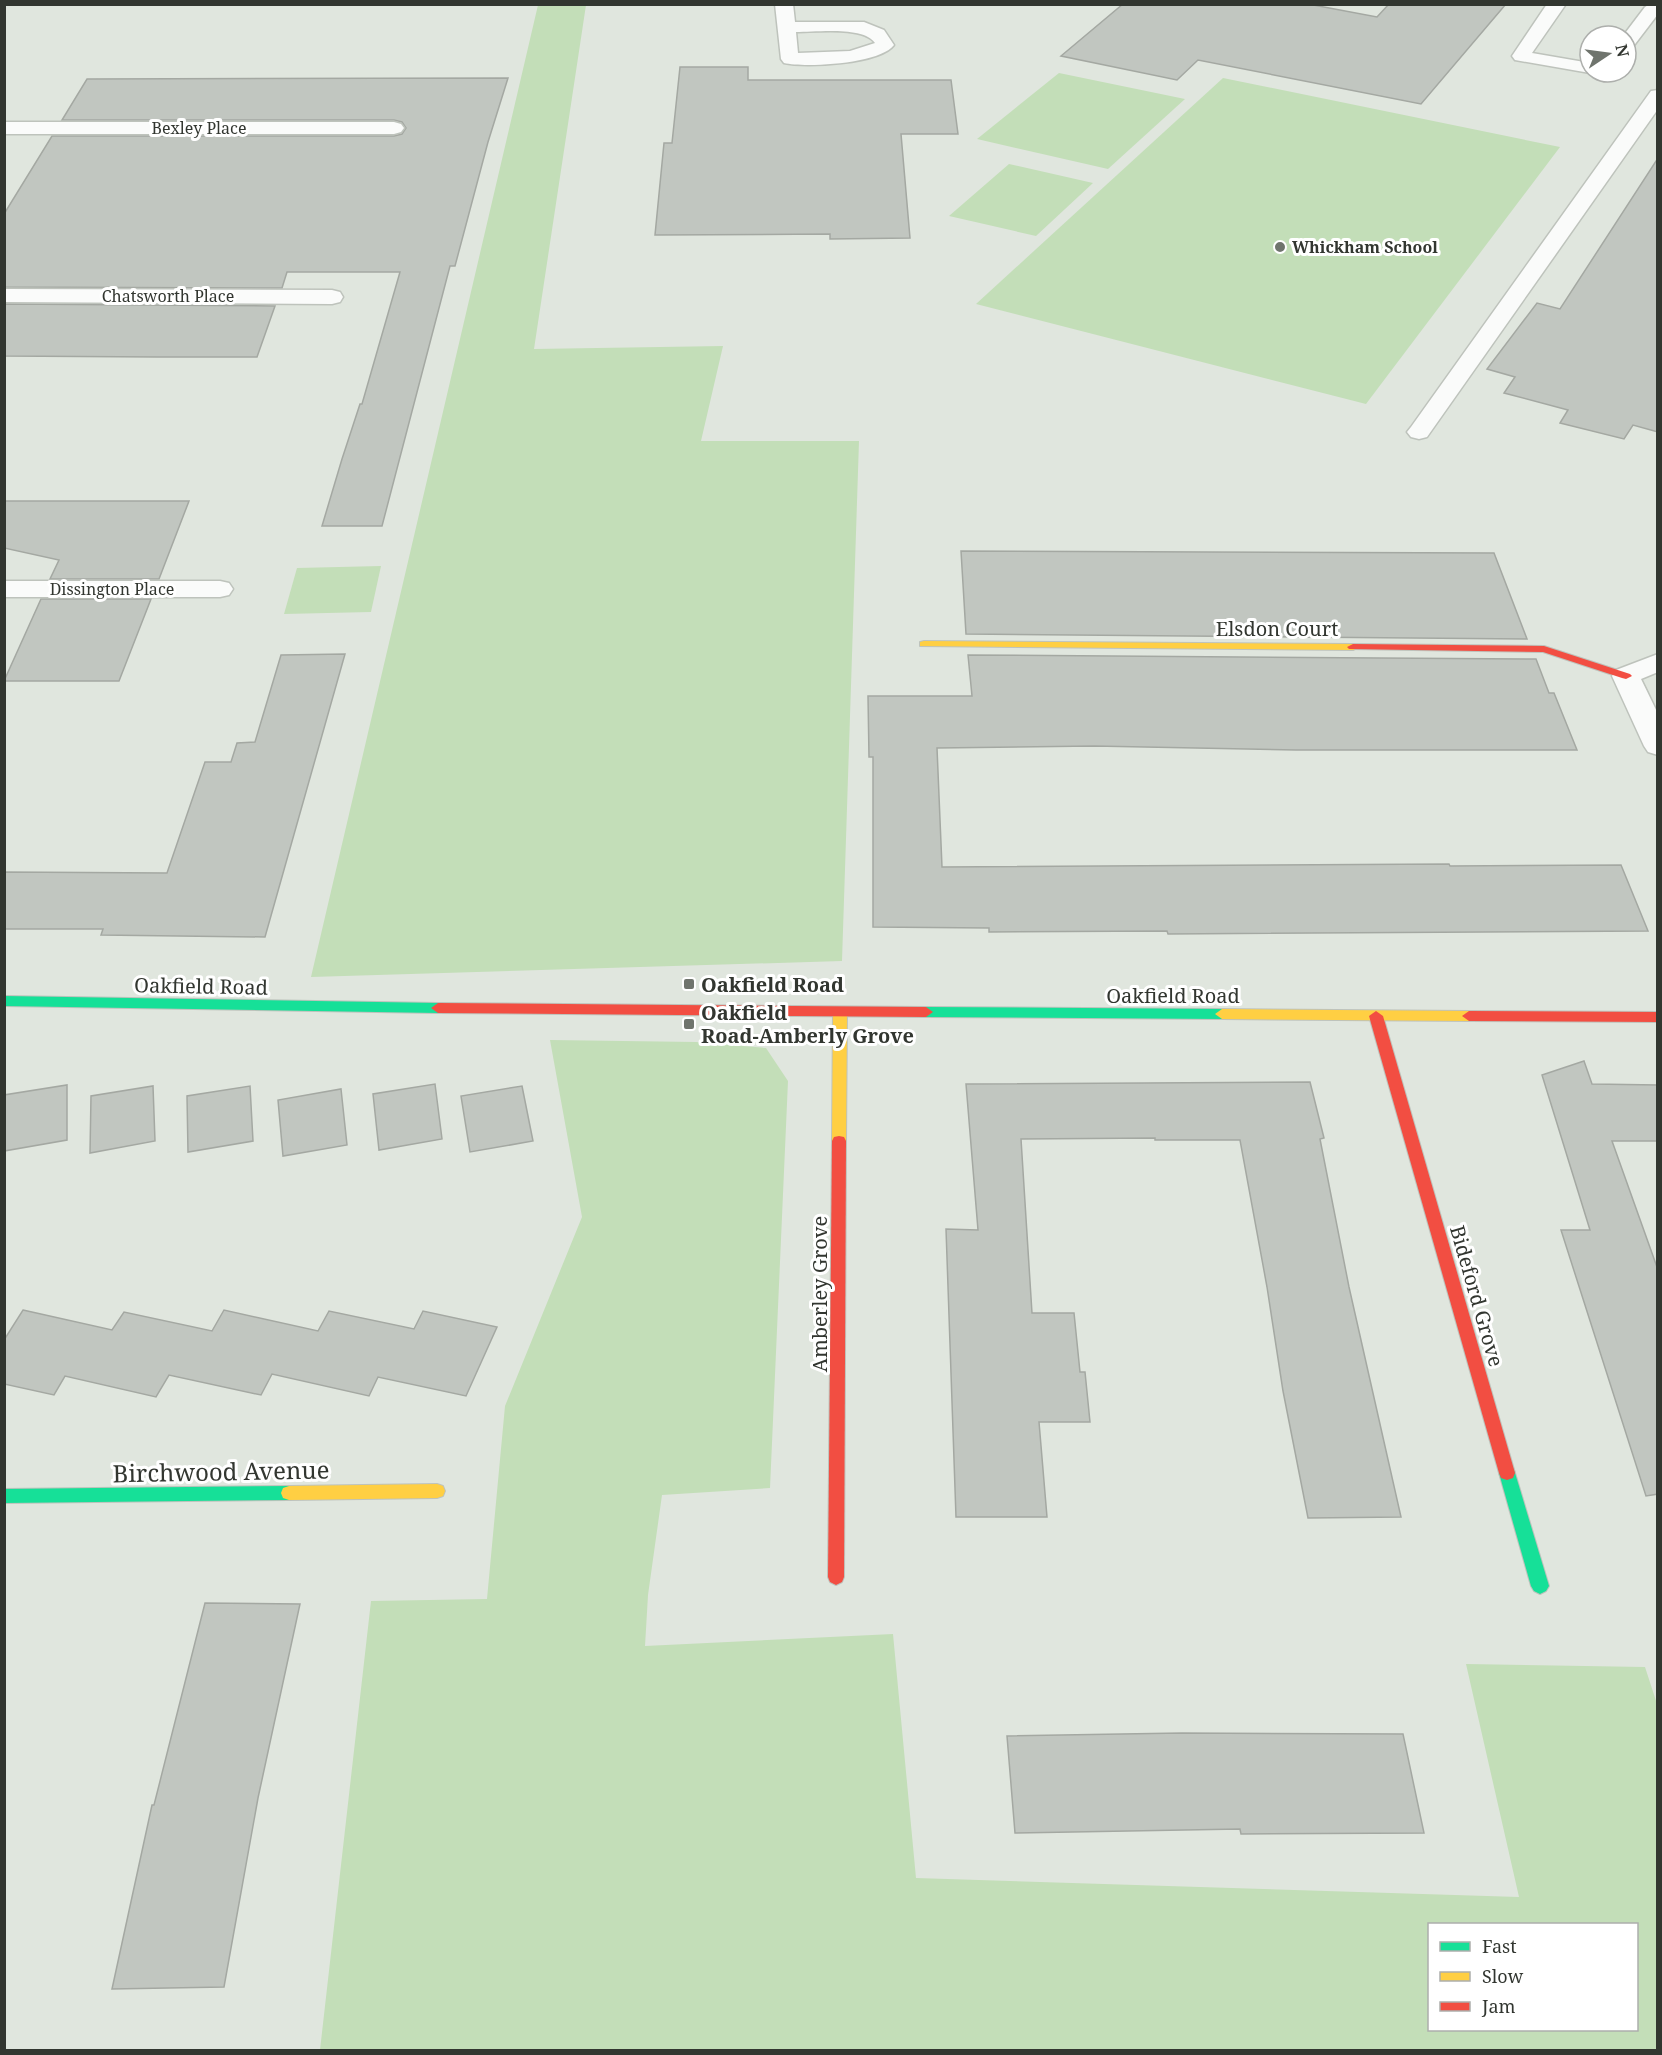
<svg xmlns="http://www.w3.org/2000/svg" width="1662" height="2055" viewBox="0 0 1662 2055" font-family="'Noto Serif',serif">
  <rect width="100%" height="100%" fill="#e0e6de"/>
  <g fill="#c3deb8" fill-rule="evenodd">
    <path d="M 538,5 L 586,5 L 534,349 L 723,346 L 701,441 L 859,441 L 842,961 L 311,977 Z"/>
    <path d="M 1059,73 L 1185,99 L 1108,169 L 977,139 Z"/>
    <path d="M 1223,78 L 1560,147 L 1366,404 L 976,304 Z"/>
    <path d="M 1009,164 L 1093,183 L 1036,236 L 949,216 Z"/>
    <path d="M 381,566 L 371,612 L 284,614 L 297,568 Z"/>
    <path d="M 550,1040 L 696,1042 L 766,1048 L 788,1081 L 770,1488 L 662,1495 L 648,1595 L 645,1646 L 893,1634 L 916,1878 L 1519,1897 L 1466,1664 L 1645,1667 L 1658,1707 L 1657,2050 L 320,2050 L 371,1601 L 487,1599 L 505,1406 L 582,1217 ZM 1636,1924 L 1636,2030 L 1430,2030 L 1430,1924 Z"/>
  </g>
  <g fill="#c1c6c0" stroke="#a4a8a2" stroke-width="1.5">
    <path d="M 1123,4 L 1308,4 L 1377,17 L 1389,4 L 1506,4 L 1421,104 L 1198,60 L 1177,80 L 1061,56 Z"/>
    <path d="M 680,67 L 748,67 L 748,80 L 951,80 L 958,134 L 901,134 L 910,238 L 830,239 L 830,234 L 655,235 L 664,143 L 672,143 Z"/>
    <path d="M 508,78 L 488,142 L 455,266 L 450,266 L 382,526 L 322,526 L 342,459 L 360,404 L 362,404 L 400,272 L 287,272 L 282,288 L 4,287 L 4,214 L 52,136 L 394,136 L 402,134 L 406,128 L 402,122 L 394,120 L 62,120 L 87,79 Z"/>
    <path d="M 1658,158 L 1658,432 L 1633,425 L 1624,439 L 1560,423 L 1568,410 L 1504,393 L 1515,377 L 1487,369 L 1537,303 L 1560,309 Z"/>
    <path d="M 4,304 L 275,306 L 257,357 L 157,357 L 4,356 Z"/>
    <path d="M 4,501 L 189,501 L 159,579 L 50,579 L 59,560 L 4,548 Z"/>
    <path d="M 961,551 L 1494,553 L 1527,639 L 966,634 Z"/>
    <path d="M 41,599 L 151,599 L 119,681 L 4,681 Z"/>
    <path d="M 345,654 L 265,937 L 101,935 L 103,929 L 4,929 L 4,872 L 167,873 L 205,762 L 231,762 L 237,743 L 255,742 L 281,655 Z"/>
    <path d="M 968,655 L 1536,659 L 1549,693 L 1554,693 L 1577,750 L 1296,750 L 1094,746 L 937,748 L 942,867 L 1449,864 L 1450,866 L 1621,865 L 1648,931 L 1168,934 L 1167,931 L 989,932 L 989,928 L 873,927 L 873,757 L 869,757 L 868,696 L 972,696 Z"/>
    <path d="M 1584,1061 L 1592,1084 L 1658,1085 L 1658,1141 L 1612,1141 L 1658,1270 L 1658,1494 L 1646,1496 L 1561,1230 L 1590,1230 L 1542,1075 Z"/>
    <path d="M 1310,1082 L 1324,1138 L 1320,1139 L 1349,1287 L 1401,1517 L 1308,1518 L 1283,1391 L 1267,1287 L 1240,1140 L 1155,1140 L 1155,1138 L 1021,1139 L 1032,1313 L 1074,1313 L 1080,1372 L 1085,1372 L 1090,1422 L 1039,1422 L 1047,1517 L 956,1517 L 946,1229 L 978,1230 L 966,1084 Z"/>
    <path d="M 435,1084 L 442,1139 L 379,1150 L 373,1094 Z"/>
    <path d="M 67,1085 L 67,1140 L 4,1151 L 4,1095 Z"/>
    <path d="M 153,1086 L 155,1141 L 90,1153 L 91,1096 Z"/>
    <path d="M 250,1086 L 253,1141 L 188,1152 L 187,1096 Z"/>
    <path d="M 522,1086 L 533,1141 L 470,1152 L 461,1096 Z"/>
    <path d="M 341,1089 L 347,1145 L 283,1156 L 278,1100 Z"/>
    <path d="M 23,1310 L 112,1330 L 124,1312 L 212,1331 L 224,1310 L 318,1331 L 329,1311 L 414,1329 L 423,1311 L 497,1327 L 466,1396 L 378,1377 L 369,1396 L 272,1374 L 261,1395 L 169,1375 L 156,1397 L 65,1376 L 54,1395 L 4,1384 L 4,1340 Z"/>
    <path d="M 205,1603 L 300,1604 L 258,1798 L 224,1987 L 112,1989 L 152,1805 L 154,1805 Z"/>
    <path d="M 1182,1733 L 1403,1734 L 1424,1833 L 1241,1834 L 1240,1829 L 1015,1833 L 1007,1736 Z"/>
  </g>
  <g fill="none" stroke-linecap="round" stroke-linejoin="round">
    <g stroke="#bec3bc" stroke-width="3">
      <g id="lane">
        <path d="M 775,4 L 793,4 L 795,22 L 864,22 L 884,30 L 894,45 C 880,64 805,68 784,63 L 781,59 ZM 796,32 C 816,32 864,26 875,43 L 850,51 L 798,53 Z"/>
        <path d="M 1547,4 L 1566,4 L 1532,53 L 1590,63 L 1590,72 L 1596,72 L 1590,73 L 1515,60 L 1512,56 Z"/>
        <path d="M 1650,4 L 1658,4 L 1658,14 L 1632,48 L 1626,49 L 1626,36 L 1623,36 L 1645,7 Z"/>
        <path d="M 1658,90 L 1658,109 L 1427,437 L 1419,439 L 1411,437 L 1407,432 L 1411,427 L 1651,91 Z"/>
      </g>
    </g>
    <g stroke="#bec3bc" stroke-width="3">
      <g id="street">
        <path d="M 4,122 L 394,122 L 401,124 L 404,128 L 401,132 L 394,134 L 4,134 Z"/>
        <path d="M 4,289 L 332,290 L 340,292 L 343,297 L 340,302 L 332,304 L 4,302 Z"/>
        <path d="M 4,581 L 220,581 L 229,583 L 233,589 L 229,595 L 220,597 L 4,597 Z"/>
        <path d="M 1658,654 L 1658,672 L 1641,679 L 1658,714 L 1658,755 L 1648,752 L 1644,746 L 1612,676 L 1616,670 Z"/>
      </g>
    </g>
    <g stroke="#bec3bc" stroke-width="2">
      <g id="fast">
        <path d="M 4,996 L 438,1003 L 445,1008 L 438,1013 L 4,1006 Z"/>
        <path d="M 926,1007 L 1222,1009 L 1229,1014 L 1222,1019 L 926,1017 L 919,1012 Z"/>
        <path d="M 1507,1466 L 1513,1468 L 1515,1473 L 1549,1586 L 1546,1591 L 1540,1594 L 1534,1591 L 1531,1586 L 1499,1473 L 1501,1468 Z"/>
        <path d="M 289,1486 L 295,1488 L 297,1493 L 295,1498 L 289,1500 L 4,1503 L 4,1489 Z"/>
      </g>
    </g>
    <g stroke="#bec3bc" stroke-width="2">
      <g id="slow">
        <path d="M 924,641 L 1353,644 L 1359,647 L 1353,650 L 920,646 L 920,642 Z"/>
        <path d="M 840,1007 L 847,1012 L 846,1141 L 844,1145 L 834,1145 L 832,1141 L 833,1012 Z"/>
        <path d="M 1222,1009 L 1469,1011 L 1476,1016 L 1469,1021 L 1222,1019 L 1215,1014 Z"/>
        <path d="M 437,1484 L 443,1486 L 445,1491 L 443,1496 L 437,1498 L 289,1500 L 283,1498 L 281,1493 L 283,1488 L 289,1486 Z"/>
      </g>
    </g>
    <g stroke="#bec3bc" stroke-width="2">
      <g id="jam">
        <path d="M 1353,644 L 1544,646 L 1630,674 L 1632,676 L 1626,679 L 1622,678 L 1543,652 L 1349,649 L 1347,647 Z"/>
        <path d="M 438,1003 L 926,1007 L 933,1012 L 926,1017 L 438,1013 L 431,1008 Z"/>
        <path d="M 1376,1011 L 1383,1016 L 1515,1473 L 1513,1478 L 1507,1480 L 1501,1478 L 1499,1473 L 1369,1016 Z"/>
        <path d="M 1469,1011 L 1658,1012 L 1658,1022 L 1469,1021 L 1462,1016 Z"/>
        <path d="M 839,1136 L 844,1137 L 846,1141 L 844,1577 L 842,1582 L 836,1585 L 830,1582 L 828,1577 L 832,1141 L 834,1137 Z"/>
      </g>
    </g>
    <use href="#lane" fill="#fafbfa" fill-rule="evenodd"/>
    <use href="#street" fill="#fafbfa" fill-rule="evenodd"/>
    <use href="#fast" fill="#16e098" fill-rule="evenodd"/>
    <use href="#slow" fill="#ffcf43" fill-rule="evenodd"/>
    <use href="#jam" fill="#f24e42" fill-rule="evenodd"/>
  </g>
  <g fill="#6f746d" stroke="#fff" stroke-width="2">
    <circle cx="1280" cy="247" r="6"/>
    <rect x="683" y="978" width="12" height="12" rx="3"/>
    <rect x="683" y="1018" width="12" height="12" rx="3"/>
  </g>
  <g text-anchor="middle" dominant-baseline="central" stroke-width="6" stroke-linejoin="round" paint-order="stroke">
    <g font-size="16" fill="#323630" stroke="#fff">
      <text x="199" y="128">Bexley Place</text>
      <text x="168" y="296">Chatsworth Place</text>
      <text x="112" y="589">Dissington Place</text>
    </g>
    <g font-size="16" font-weight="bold" fill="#323630" stroke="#fff" text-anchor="start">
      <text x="1292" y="247">Whickham School</text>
    </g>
    <g font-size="20" fill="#323630" stroke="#fff">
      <text x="1277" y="628">Elsdon Court</text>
      <text transform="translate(201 986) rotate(1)">Oakfield Road</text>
      <text x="1173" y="995">Oakfield Road</text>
      <text transform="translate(819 1294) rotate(-90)">Amberley Grove</text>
      <text transform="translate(1477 1296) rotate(74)">Bideford Grove</text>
    </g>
    <g font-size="20" font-weight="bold" fill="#323630" stroke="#fff" text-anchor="start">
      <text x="701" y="984">Oakfield Road</text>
      <text x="701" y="1012">Oakfield<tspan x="701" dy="23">Road-Amberly Grove</tspan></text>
    </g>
    <g font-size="24" fill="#323630" stroke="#fff">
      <text transform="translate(221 1471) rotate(-1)">Birchwood Avenue</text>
    </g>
  </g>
  <rect width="1662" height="2055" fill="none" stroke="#323630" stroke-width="12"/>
  <rect x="1428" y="1923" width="210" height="108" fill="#ffffff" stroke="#adafac" stroke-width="1.5"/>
  <rect x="1440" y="1942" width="30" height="9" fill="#16e098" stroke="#adafac" stroke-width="1.5"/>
  <text x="1482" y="1953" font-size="18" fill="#323630">Fast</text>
  <rect x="1440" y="1972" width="30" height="9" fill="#ffcf43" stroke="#adafac" stroke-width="1.5"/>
  <text x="1482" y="1983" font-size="18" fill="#323630">Slow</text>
  <rect x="1440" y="2002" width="30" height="9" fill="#f24e42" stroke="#adafac" stroke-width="1.5"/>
  <text x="1482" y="2013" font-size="18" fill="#323630">Jam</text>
  <g transform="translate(1608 54) rotate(77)"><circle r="28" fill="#ffffff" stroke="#adafac" stroke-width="1.5"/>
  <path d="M0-4.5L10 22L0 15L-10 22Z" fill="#6f746d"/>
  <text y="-9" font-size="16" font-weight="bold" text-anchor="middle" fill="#323630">N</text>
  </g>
</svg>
